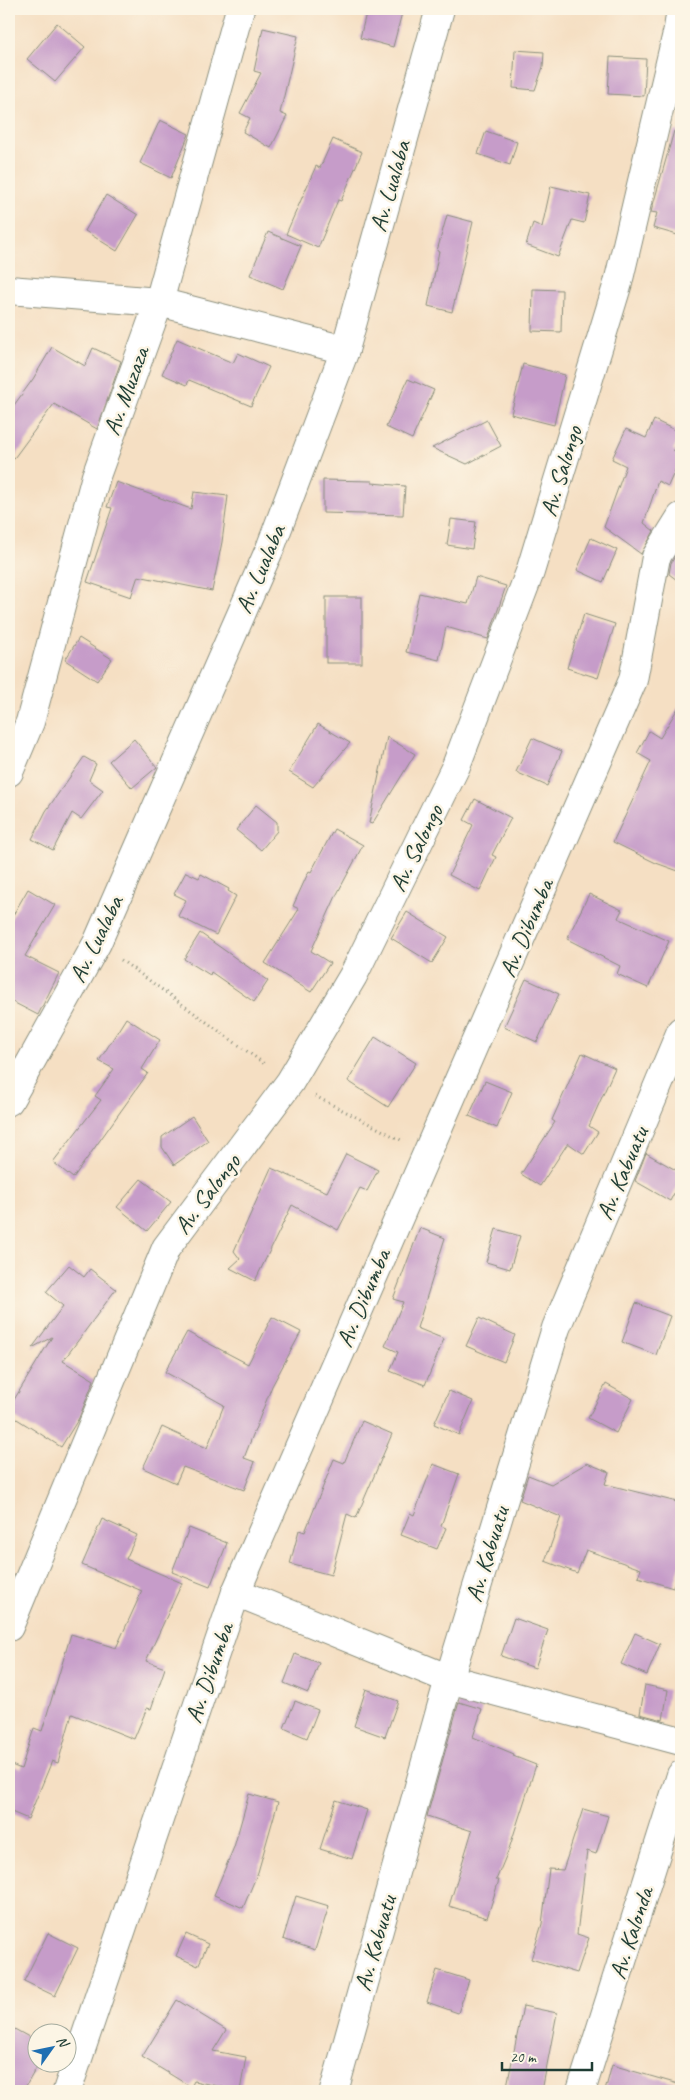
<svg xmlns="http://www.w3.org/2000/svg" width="690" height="2100" viewBox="0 0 690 2100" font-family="Caveat,sans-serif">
  <rect width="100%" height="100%" fill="#fcf5e5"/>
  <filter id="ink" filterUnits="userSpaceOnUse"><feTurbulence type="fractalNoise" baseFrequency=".02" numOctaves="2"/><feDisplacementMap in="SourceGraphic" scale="10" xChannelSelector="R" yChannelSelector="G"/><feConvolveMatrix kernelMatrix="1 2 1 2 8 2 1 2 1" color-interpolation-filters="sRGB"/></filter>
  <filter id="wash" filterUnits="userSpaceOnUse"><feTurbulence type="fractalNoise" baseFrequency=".0096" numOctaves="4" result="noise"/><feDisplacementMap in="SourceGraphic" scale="20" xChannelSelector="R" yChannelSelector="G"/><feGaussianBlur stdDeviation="1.12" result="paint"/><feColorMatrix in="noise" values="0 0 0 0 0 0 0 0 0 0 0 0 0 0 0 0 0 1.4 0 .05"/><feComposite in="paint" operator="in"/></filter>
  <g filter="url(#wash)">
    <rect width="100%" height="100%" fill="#f5dfc3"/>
    <g id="blocks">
      <g fill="#c69cc9">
        <path d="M 367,9 L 403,9 L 393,47 L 360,38 Z"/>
        <path d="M 57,23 L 85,47 L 55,82 L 27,59 Z"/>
        <path d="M 263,28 L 298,36 L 280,113 L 287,116 L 271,148 L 243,132 L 250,118 L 240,113 L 261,73 L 254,71 Z"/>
        <path d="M 515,50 L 544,52 L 543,67 L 535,90 L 513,88 Z"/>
        <path d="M 610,57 L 646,59 L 644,96 L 608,94 Z"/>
        <path d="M 160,120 L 189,134 L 171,178 L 140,163 Z"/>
        <path d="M 486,131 L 517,142 L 510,165 L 478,154 Z"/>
        <path d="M 674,131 L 681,132 L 681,236 L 653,228 L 657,213 L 651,212 Z"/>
        <path d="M 333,139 L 362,152 L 341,201 L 338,200 L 318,248 L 286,234 L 316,166 L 320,168 Z"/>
        <path d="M 551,186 L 590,195 L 584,223 L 572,220 L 558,257 L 526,245 L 533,223 L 542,227 Z"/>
        <path d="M 106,195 L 138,215 L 117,251 L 85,231 Z"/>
        <path d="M 447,215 L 473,222 L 452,312 L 428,306 L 439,251 L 437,251 Z"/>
        <path d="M 268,232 L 301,246 L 283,289 L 250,275 Z"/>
        <path d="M 533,289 L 562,290 L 561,332 L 532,331 Z"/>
        <path d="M 177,339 L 233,363 L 238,353 L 269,367 L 251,406 L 189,380 L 187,385 L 162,374 Z"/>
        <path d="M 52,347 L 85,366 L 93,348 L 121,361 L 97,429 L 54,404 L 9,465 L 9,412 L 33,379 Z"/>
        <path d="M 523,364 L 565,375 L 554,425 L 511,414 Z"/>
        <path d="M 408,379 L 434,390 L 412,439 L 386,427 Z"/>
        <path d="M 487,420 L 501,446 L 467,464 L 432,448 Z"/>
        <path d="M 654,420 L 681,433 L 673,450 L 681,454 L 681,457 L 668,486 L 658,481 L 644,523 L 654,531 L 641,554 L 604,527 L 626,466 L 612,459 L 626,429 L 646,438 Z"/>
        <path d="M 323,480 L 372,481 L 372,483 L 405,486 L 403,515 L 323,513 Z"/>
        <path d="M 116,482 L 191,509 L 194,492 L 228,496 L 222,542 L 212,591 L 138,576 L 131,597 L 87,582 L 112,508 L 107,507 Z"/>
        <path d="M 451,519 L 476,522 L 472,549 L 447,545 Z"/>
        <path d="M 591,538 L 617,550 L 603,582 L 577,570 Z"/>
        <path d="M 679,550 L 681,551 L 681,583 L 669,574 L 671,563 Z"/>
        <path d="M 476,577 L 506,586 L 488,639 L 446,627 L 439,660 L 406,652 L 419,593 L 468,604 Z"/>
        <rect x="326" y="597" width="36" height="66"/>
        <path d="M 584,614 L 615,624 L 598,678 L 567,668 Z"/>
        <path d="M 79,638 L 112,659 L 97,681 L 65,660 Z"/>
        <path d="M 681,703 L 681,872 L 656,863 L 613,842 L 651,761 L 637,753 L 649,731 L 660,738 Z"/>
        <path d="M 318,724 L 350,743 L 313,787 L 289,772 Z"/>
        <path d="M 387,737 L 415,754 L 372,824 L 369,823 Z"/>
        <path d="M 532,738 L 562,751 L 547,786 L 516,772 Z"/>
        <path d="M 134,739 L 157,767 L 132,788 L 109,761 Z"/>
        <path d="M 84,757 L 96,764 L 89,780 L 103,790 L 81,819 L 72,813 L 53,850 L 32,839 L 46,811 Z"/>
        <path d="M 475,799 L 511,818 L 492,855 L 496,857 L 480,891 L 449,875 L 473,825 L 464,820 Z"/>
        <path d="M 256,805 L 277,822 L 277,831 L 261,850 L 236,830 Z"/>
        <path d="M 334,829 L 363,845 L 337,894 L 311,951 L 330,963 L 311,992 L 265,963 L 299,909 L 293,906 L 309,871 L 311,872 Z"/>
        <path d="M 186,872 L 199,878 L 201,874 L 229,889 L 228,891 L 236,896 L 216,935 L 178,916 L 186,900 L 174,894 Z"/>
        <path d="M 28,889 L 55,905 L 25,956 L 59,973 L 38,1015 L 9,1000 L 9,922 Z"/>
        <path d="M 589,894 L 622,910 L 618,918 L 669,941 L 648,988 L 617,974 L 620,966 L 567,939 Z"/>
        <path d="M 407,912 L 448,937 L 432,963 L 391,938 Z"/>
        <path d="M 200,933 L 268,981 L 254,1002 L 211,972 L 210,975 L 184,959 Z"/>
        <path d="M 526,979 L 559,994 L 537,1042 L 504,1027 Z"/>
        <path d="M 126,1018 L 160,1040 L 142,1069 L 148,1073 L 73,1178 L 53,1162 L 101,1100 L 95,1096 L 114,1069 L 99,1061 Z"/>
        <path d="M 375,1037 L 416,1063 L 388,1107 L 348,1081 Z"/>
        <path d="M 582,1053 L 615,1068 L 589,1126 L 598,1132 L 584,1154 L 568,1143 L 540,1186 L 521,1174 L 555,1122 L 552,1120 Z"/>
        <path d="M 485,1081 L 512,1092 L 497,1128 L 469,1116 Z"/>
        <path d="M 192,1116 L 208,1141 L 174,1165 L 162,1147 L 162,1137 Z"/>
        <path d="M 646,1153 L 681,1173 L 681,1180 L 670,1201 L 635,1181 Z"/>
        <path d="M 346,1154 L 378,1170 L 367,1191 L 360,1188 L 338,1230 L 292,1205 L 255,1281 L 230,1268 L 240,1259 L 234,1251 L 271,1168 L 327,1192 Z"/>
        <path d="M 141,1179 L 171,1202 L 147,1231 L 117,1207 Z"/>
        <path d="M 420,1228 L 445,1238 L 417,1328 L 444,1339 L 425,1385 L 390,1371 L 398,1352 L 385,1346 L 403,1302 L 393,1299 Z"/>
        <path d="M 496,1229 L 520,1236 L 510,1269 L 486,1262 Z"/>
        <path d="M 69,1265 L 84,1277 L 90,1269 L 116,1289 L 63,1361 L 94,1380 L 79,1418 L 61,1447 L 9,1414 L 9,1408 L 52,1337 L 32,1348 L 63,1306 L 46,1292 Z"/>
        <path d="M 636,1303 L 670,1316 L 656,1355 L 622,1342 Z"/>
        <path d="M 272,1317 L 301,1332 L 272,1386 L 244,1458 L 255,1462 L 244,1490 L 183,1467 L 176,1483 L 143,1468 L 162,1427 L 207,1448 L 224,1405 L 165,1372 L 187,1332 L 248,1364 Z"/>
        <path d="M 479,1318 L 515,1335 L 504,1362 L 466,1346 Z"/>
        <path d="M 606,1384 L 633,1399 L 616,1433 L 588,1418 Z"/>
        <path d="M 449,1391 L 473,1401 L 459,1435 L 434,1424 Z"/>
        <path d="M 362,1421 L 392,1434 L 356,1518 L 347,1514 L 331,1575 L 290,1564 L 299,1530 L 305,1532 L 334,1459 L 344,1463 Z"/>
        <path d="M 587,1463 L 609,1472 L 605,1484 L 681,1503 L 681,1563 L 673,1588 L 638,1577 L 641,1569 L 586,1550 L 577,1573 L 545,1561 L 561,1517 L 520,1500 L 528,1475 L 551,1484 Z"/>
        <path d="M 433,1464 L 459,1474 L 441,1526 L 446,1528 L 437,1549 L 401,1535 L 410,1513 L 414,1515 Z"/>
        <path d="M 102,1519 L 137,1535 L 126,1559 L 182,1583 L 146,1661 L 165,1668 L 151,1709 L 147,1708 L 134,1739 L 72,1714 L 58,1763 L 52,1761 L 28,1819 L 9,1811 L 9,1764 L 21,1769 L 34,1728 L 42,1731 L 71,1634 L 116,1648 L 142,1591 L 82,1565 Z"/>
        <path d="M 189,1528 L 227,1543 L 210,1587 L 172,1572 Z"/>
        <path d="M 514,1618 L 548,1630 L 535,1668 L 501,1656 Z"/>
        <path d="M 635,1633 L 660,1644 L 647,1675 L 621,1664 Z"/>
        <path d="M 295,1654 L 319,1663 L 308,1693 L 284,1683 Z"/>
        <path d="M 645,1685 L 668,1690 L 663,1720 L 640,1714 Z"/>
        <path d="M 366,1689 L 398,1701 L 385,1737 L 354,1726 Z"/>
        <path d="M 295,1701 L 318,1710 L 307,1738 L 284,1728 Z"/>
        <path d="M 459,1702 L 482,1709 L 473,1737 L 514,1754 L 513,1756 L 536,1765 L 509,1849 L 496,1880 L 499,1880 L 487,1918 L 449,1906 L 472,1831 L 427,1816 Z"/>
        <path d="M 249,1794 L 278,1802 L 258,1872 L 243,1908 L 214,1895 L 234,1847 Z"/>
        <path d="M 336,1800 L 367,1810 L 352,1859 L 320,1849 Z"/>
        <path d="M 583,1809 L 608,1816 L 596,1854 L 587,1851 L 577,1934 L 589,1938 L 577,1973 L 531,1959 L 542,1924 L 549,1869 L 563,1870 Z"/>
        <path d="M 296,1896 L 329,1906 L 315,1950 L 283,1939 Z"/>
        <path d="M 48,1933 L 78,1948 L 55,1996 L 24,1981 Z"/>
        <path d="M 186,1934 L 208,1944 L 198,1966 L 176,1956 Z"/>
        <path d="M 437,1970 L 469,1980 L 458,2013 L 427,2002 Z"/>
        <path d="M 177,2000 L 226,2030 L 213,2051 L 246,2057 L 240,2091 L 194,2081 L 191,2087 L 142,2057 Z"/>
        <path d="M 523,2006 L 557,2013 L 542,2091 L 506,2091 Z"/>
        <path d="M 9,2026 L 38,2042 L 38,2065 L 23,2091 L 9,2091 Z"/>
        <path d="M 612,2065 L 678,2084 L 677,2091 L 605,2091 Z"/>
      </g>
    </g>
  </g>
  <g filter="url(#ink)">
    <use href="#blocks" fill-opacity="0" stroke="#8a8e7c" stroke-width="1"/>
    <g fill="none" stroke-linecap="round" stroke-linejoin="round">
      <g stroke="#8a8e7c" stroke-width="30">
        <g id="minor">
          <path d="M 9,290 L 159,302 L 345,350"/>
          <path d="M 9,772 L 30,722 L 96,476 L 159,302 L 240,9"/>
          <path d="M 9,1101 L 97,943 L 271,546 L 345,350 L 440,9"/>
          <path d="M 236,1592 L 449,1679 L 681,1741"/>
          <path d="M 9,1627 L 166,1248 L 290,1082 L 353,976 L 456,766 L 530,572 L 618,283 L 678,29 L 681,9"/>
          <path d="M 67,2091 L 236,1592 L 633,680 L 656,557 L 681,517"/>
          <path d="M 334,2091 L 449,1679 L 556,1328 L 681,1031"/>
          <path d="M 581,2091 L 681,1775"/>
        </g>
      </g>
      <g stroke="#8a8e7c" stroke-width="3" stroke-dasharray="1 4" stroke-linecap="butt">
        <path d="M 121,960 L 266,1065"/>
        <path d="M 315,1096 L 401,1140"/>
      </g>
      <use href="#minor" stroke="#fff" stroke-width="28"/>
    </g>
  </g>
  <g text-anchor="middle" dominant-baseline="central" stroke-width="5" stroke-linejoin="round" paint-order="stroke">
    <g font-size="24" fill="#1f3d34" stroke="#fcf5e5">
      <text transform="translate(390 186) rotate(-74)">Av. Lualaba</text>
      <text transform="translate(126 391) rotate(-70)">Av. Muzaza</text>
      <text transform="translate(561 471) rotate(-73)">Av. Salongo</text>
      <text transform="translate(260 569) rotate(-67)">Av. Lualaba</text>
      <text transform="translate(416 848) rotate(-64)">Av. Salongo</text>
      <text transform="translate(526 928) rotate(-67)">Av. Dibumba</text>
      <text transform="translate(96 939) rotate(-64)">Av. Lualaba</text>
      <text transform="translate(622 1173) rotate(-67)">Av. Kabuatu</text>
      <text transform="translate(207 1194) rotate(-53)">Av. Salongo</text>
      <text transform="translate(363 1298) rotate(-67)">Av. Dibumba</text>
      <text transform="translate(487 1554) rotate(-73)">Av. Kabuatu</text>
      <text transform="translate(209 1673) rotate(-71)">Av. Dibumba</text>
      <text transform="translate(631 1933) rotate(-72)">Av. Kalonda</text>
      <text transform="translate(375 1943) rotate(-74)">Av. Kabuatu</text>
    </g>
  </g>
  <rect width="690" height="2100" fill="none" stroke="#fcf5e5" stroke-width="30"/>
  <g transform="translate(52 2048) rotate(57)"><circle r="24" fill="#fcf5e5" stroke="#a4ab9e"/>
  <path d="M0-4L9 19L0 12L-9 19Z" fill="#1f6fb2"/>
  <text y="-8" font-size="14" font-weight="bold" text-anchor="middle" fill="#1f3d34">N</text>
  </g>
  <path d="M502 2062v8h90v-8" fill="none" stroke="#1f3d34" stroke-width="2.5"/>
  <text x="510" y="2062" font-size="15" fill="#1f3d34" stroke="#fcf5e5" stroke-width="4" paint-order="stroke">20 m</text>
</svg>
